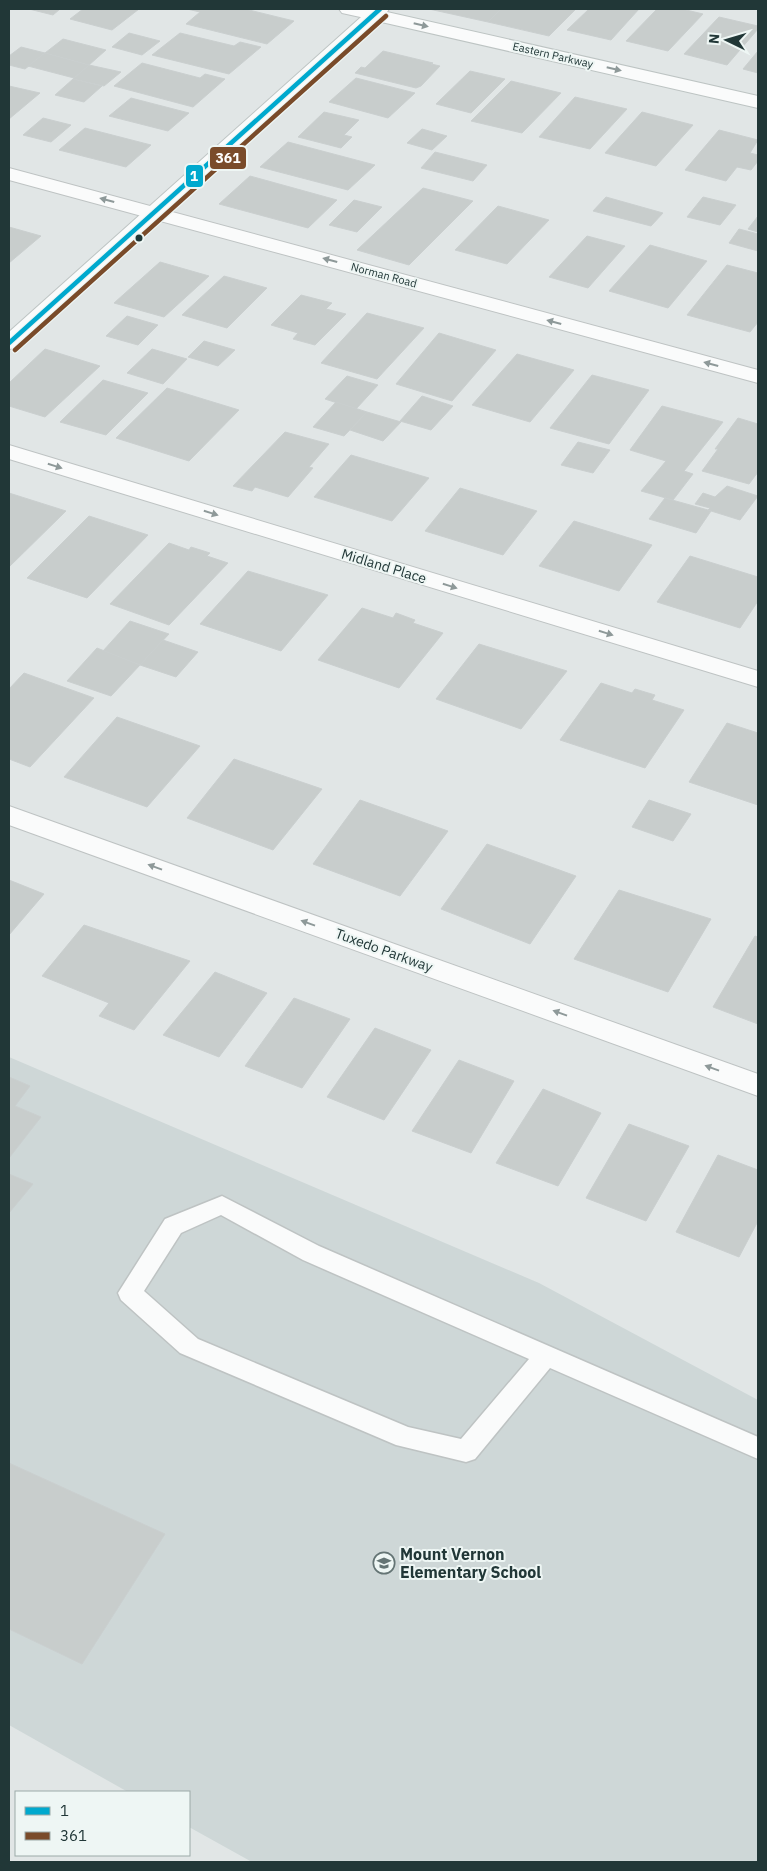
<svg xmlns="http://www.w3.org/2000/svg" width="767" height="1871" viewBox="0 0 767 1871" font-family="'IBM Plex Sans',sans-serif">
  <rect width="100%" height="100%" fill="#e1e6e6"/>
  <path fill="#ced7d7" d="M 9,1057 L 539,1283 L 758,1400 L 758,1862 L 252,1862 L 189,1827 L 189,1792 L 128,1792 L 9,1725 Z"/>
  <g fill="#c8cdcc" stroke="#cacfcf">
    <path d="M 29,9 L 60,9 L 53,15 Z"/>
    <path d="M 83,9 L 139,9 L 112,30 L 70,19 Z"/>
    <path d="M 187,9 L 245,9 L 294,21 L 267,44 L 186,24 L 200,12 Z"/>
    <path d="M 429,9 L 501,9 L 488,22 Z"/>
    <path d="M 501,9 L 576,9 L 549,36 L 488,22 Z"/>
    <path d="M 589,9 L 639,9 L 611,40 L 567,30 Z"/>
    <path d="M 657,9 L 682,9 L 703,14 L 668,51 L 626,41 Z"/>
    <path d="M 719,17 L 758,26 L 758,29 L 727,65 L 684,54 Z"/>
    <path d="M 129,33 L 160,41 L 142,55 L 112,47 Z"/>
    <path d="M 180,33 L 234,46 L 240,42 L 261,47 L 229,74 L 152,55 Z"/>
    <path d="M 63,39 L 106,50 L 89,65 L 45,53 Z"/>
    <path d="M 21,47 L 45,53 L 25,69 L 9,65 L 9,56 Z"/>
    <path d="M 383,51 L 433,63 L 431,64 L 440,66 L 421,86 L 416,88 L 355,73 L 361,67 L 365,68 Z"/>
    <path d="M 758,51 L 758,73 L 743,69 Z"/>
    <path d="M 45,53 L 89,65 L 74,78 L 28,66 Z"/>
    <path d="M 142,63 L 200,78 L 205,74 L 225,79 L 193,107 L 114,86 Z"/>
    <path d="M 89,65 L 121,72 L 104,86 L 73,79 Z"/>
    <path d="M 470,71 L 505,79 L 471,113 L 436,104 Z"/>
    <path d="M 356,78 L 415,93 L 388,118 L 329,102 Z"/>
    <path d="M 73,79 L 102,86 L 84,102 L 55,95 Z"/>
    <path d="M 511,81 L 561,93 L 522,133 L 471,121 Z"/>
    <path d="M 9,86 L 40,93 L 9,119 Z"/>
    <path d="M 575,97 L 627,109 L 590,149 L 539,137 Z"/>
    <path d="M 131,98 L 189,113 L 168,131 L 109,116 Z"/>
    <path d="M 324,112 L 359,120 L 344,135 L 352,137 L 341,148 L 298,137 Z"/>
    <path d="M 642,112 L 693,125 L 656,166 L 605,153 Z"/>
    <path d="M 43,118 L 71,125 L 51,142 L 23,135 Z"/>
    <path d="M 85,128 L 151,145 L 126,167 L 59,150 Z"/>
    <path d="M 422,129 L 447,136 L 432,150 L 407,143 Z"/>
    <path d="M 719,130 L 758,140 L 750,153 L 758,155 L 758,161 L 751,170 L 737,167 L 726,181 L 685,170 Z"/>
    <path d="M 288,142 L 375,165 L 348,190 L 260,167 Z"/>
    <path d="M 435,152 L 487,165 L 473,181 L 421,168 Z"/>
    <path d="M 250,176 L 337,200 L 308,228 L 219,204 Z"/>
    <path d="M 423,188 L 473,201 L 409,265 L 357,250 Z"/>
    <path d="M 606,197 L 663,213 L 651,226 L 593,211 Z"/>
    <path d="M 703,197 L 736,205 L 720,225 L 687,217 Z"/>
    <path d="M 354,200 L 382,207 L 357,232 L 329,225 Z"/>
    <path d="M 498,206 L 549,220 L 507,264 L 455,250 Z"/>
    <path d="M 758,216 L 758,232 L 748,229 Z"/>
    <path d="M 9,227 L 41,236 L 9,263 Z"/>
    <path d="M 739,229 L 758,234 L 758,251 L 729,243 Z"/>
    <path d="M 587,236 L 625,246 L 588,288 L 549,277 Z"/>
    <path d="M 650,245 L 707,261 L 668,308 L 609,291 Z"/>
    <path d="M 160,262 L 209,276 L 164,317 L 114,303 Z"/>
    <path d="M 727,265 L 758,273 L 758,322 L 750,332 L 687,315 Z"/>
    <path d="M 224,276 L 267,288 L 227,328 L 182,315 Z"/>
    <path d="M 301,295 L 332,303 L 326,309 L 346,314 L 315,345 L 293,339 L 298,333 L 271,325 Z"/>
    <path d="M 367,313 L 424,328 L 377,379 L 321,363 Z"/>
    <path d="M 127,316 L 158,325 L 138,345 L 106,336 Z"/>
    <path d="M 439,333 L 496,350 L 452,401 L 396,384 Z"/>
    <path d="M 204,341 L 235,350 L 218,366 L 188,357 Z"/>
    <path d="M 45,349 L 100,366 L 45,417 L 9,406 L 9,383 Z"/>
    <path d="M 152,349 L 187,359 L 163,384 L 127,373 Z"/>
    <path d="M 517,354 L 574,370 L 530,422 L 472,405 Z"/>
    <path d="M 592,375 L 649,390 L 609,444 L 550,428 Z"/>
    <path d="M 347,376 L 378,385 L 356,409 L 325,399 Z"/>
    <path d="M 103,380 L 148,393 L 106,435 L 60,422 Z"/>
    <path d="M 167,388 L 239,410 L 189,461 L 116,438 Z"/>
    <path d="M 422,396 L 453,406 L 431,430 L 400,421 Z"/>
    <path d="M 336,402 L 367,412 L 344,436 L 313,427 Z"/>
    <path d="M 662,406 L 723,422 L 684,471 L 693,474 L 673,500 L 641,491 L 666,461 L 630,450 Z"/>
    <path d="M 367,412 L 401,422 L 383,441 L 350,430 Z"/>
    <path d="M 738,418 L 758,424 L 758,472 L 749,484 L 702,471 L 718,449 L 715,449 Z"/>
    <path d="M 285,432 L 329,444 L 309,467 L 313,468 L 288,497 L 255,487 L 252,491 L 233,486 Z"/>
    <path d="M 578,442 L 610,450 L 593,473 L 561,465 Z"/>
    <path d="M 351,455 L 429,478 L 392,521 L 314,497 Z"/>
    <path d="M 727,486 L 758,496 L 740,520 L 708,510 L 710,508 L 695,504 L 703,493 L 715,497 Z"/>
    <path d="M 460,488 L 537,511 L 503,555 L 425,531 Z"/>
    <path d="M 9,493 L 66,511 L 9,567 Z"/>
    <path d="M 665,498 L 708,510 L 711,511 L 696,533 L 649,519 Z"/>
    <path d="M 89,516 L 148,535 L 87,598 L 27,578 Z"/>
    <path d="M 574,521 L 652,545 L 619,591 L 539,566 Z"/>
    <path d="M 169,543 L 189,550 L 191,547 L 210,553 L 207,556 L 228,563 L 169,625 L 110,604 Z"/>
    <path d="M 690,556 L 758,577 L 758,601 L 740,628 L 657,602 Z"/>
    <path d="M 248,571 L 328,595 L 281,651 L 200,624 Z"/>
    <path d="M 362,608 L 393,618 L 396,613 L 415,620 L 413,623 L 443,633 L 399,688 L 318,660 Z"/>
    <path d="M 130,621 L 169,634 L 140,665 L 103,651 Z"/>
    <path d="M 163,640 L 198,652 L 176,677 L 140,665 Z"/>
    <path d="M 479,644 L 567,671 L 521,729 L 436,699 Z"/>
    <path d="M 97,648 L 140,665 L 111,696 L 67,681 Z"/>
    <path d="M 24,673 L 94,698 L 30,767 L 9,759 L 9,689 Z"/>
    <path d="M 601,683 L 632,693 L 635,689 L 655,695 L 652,700 L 684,710 L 645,768 L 560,740 Z"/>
    <path d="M 117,717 L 200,746 L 147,807 L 64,777 Z"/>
    <path d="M 727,723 L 758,733 L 758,805 L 689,782 Z"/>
    <path d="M 234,759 L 322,789 L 273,850 L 187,818 Z"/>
    <path d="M 360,800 L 448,831 L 400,896 L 313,864 Z"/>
    <path d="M 649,800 L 691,814 L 673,841 L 632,827 Z"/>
    <path d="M 487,844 L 576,876 L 530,944 L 441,909 Z"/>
    <path d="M 9,880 L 44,894 L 9,935 Z"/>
    <path d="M 619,890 L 711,919 L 668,992 L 574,959 Z"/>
    <path d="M 84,925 L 190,961 L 134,1030 L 99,1016 L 109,1003 L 42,976 Z"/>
    <path d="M 755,936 L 758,937 L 758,1024 L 713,1007 Z"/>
    <path d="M 215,972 L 267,993 L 219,1057 L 163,1035 Z"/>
    <path d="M 294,998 L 350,1019 L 302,1088 L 245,1066 Z"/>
    <path d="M 375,1028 L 431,1050 L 384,1120 L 327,1097 Z"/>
    <path d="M 459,1060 L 514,1081 L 471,1153 L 412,1131 Z"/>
    <path d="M 9,1077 L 30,1086 L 15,1106 L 41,1117 L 9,1158 Z"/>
    <path d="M 543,1089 L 601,1113 L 558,1186 L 496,1163 Z"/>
    <path d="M 629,1124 L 689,1146 L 646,1221 L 586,1198 Z"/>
    <path d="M 718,1155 L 758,1170 L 758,1221 L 739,1257 L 676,1232 Z"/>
    <path d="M 9,1174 L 33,1184 L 9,1213 Z"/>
    <path d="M 9,1463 L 165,1534 L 82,1664 L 9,1629 Z"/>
  </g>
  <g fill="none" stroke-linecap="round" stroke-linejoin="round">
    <g stroke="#bec3c3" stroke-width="3">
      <path id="lane" d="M 222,1196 L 319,1246 L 758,1437 L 758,1459 L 550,1368 L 475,1459 L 466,1462 L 396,1445 L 180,1353 L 121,1300 L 118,1293 L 165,1219 ZM 221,1215 L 303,1260 L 529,1359 L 461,1439 L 408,1427 L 198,1339 L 144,1291 L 181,1233 Z"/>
    </g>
    <g stroke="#bec3c3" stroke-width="2">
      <g id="street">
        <path d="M 339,9 L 370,9 L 380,11 L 383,15 L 380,19 L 374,20 L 342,13 Z"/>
        <path d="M 9,168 L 758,370 L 758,383 L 9,180 Z"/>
        <path d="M 9,445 L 758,671 L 758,687 L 9,459 Z"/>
        <path d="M 9,806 L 758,1074 L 758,1096 L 9,825 Z"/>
      </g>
    </g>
    <g stroke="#bdc4c3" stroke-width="2">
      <path id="secondary" d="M 370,9 L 389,9 L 387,12 L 758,96 L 758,108 L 377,21 L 17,348 L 9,349 L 9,332 Z"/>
    </g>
    <use href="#lane" fill="#fafbfb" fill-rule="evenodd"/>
    <use href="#street" fill="#fafbfb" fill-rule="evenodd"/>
    <use href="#secondary" fill="#fafbfb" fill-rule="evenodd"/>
    <g stroke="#eef6f4" stroke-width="7">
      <path id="bus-1" d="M 9,343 L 380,9"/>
    </g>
    <g stroke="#eef6f4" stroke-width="7">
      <path id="bus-2" d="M 15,350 L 386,16"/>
    </g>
    <use href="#bus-1" stroke="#00a9ce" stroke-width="4.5"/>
    <use href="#bus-2" stroke="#7a4b2a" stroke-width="4.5"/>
  </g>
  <defs><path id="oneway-solid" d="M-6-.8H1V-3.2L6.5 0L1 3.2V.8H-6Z" transform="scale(1.25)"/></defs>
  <g fill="#8e9999">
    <use href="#oneway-solid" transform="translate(421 25) rotate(13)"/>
    <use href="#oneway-solid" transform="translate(614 69) rotate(13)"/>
    <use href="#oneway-solid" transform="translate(107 200) rotate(-165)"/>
    <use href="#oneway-solid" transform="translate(330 260) rotate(-165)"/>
    <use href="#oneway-solid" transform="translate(554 322) rotate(-165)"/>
    <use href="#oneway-solid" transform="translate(711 364) rotate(-165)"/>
    <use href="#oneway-solid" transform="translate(55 466) rotate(17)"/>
    <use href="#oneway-solid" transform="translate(211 513) rotate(17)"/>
    <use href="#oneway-solid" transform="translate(450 586) rotate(17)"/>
    <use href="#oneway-solid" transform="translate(606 633) rotate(17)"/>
    <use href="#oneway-solid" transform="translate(155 867) rotate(-160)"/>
    <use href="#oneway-solid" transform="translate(308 923) rotate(-160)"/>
    <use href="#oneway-solid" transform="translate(560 1013) rotate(-160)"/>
    <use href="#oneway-solid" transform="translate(712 1068) rotate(-160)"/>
  </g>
  <defs>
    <g id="school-ring" transform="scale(1.125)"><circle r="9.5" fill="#eef6f4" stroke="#647474" stroke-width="1.5"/><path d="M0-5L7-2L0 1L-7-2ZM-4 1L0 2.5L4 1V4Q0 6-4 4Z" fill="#647474"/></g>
  </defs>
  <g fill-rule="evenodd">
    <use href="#school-ring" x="384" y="1563"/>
  </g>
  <circle fill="#213737" stroke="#eef6f4" stroke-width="2" cx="139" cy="238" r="4.5"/>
  <g text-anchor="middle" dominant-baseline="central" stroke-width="4" stroke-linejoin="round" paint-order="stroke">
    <g font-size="11" fill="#213737" stroke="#eef6f4">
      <text transform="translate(553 55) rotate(13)">Eastern Parkway</text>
      <text transform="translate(384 275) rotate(15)">Norman Road</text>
    </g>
    <g font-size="14" fill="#213737" stroke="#eef6f4">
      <text transform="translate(384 566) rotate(17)">Midland Place</text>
      <text transform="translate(384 950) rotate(20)">Tuxedo Parkway</text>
    </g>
    <g font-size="16" font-weight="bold" fill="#213737" stroke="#eef6f4" text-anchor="start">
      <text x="400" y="1554">Mount Vernon<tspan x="400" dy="18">Elementary School</tspan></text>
    </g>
  </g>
  <g stroke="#eef6f4" stroke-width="2">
    <rect x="209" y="146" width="38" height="24" rx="5" fill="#7a4b2a"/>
    <rect x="185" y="164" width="19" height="24" rx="5" fill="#00a9ce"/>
  </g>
  <g font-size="14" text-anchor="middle" font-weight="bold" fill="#fff">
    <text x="228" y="163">361</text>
    <text x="194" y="181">1</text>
  </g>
  <rect width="767" height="1871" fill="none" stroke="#213737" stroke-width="20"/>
  <rect x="15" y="1791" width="175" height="65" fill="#eef6f4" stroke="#9caaa8"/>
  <rect x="25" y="1807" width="25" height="8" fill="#00a9ce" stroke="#9caaa8"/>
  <text x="60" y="1816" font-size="15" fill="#213737">1</text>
  <rect x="25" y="1832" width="25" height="8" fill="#7a4b2a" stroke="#9caaa8"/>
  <text x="60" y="1841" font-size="15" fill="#213737">361</text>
  <g transform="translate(727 40) rotate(275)" stroke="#eef6f4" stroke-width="4" paint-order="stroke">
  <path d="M0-4L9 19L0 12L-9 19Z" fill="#213737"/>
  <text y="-8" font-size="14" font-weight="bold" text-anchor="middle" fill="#213737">N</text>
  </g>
</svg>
